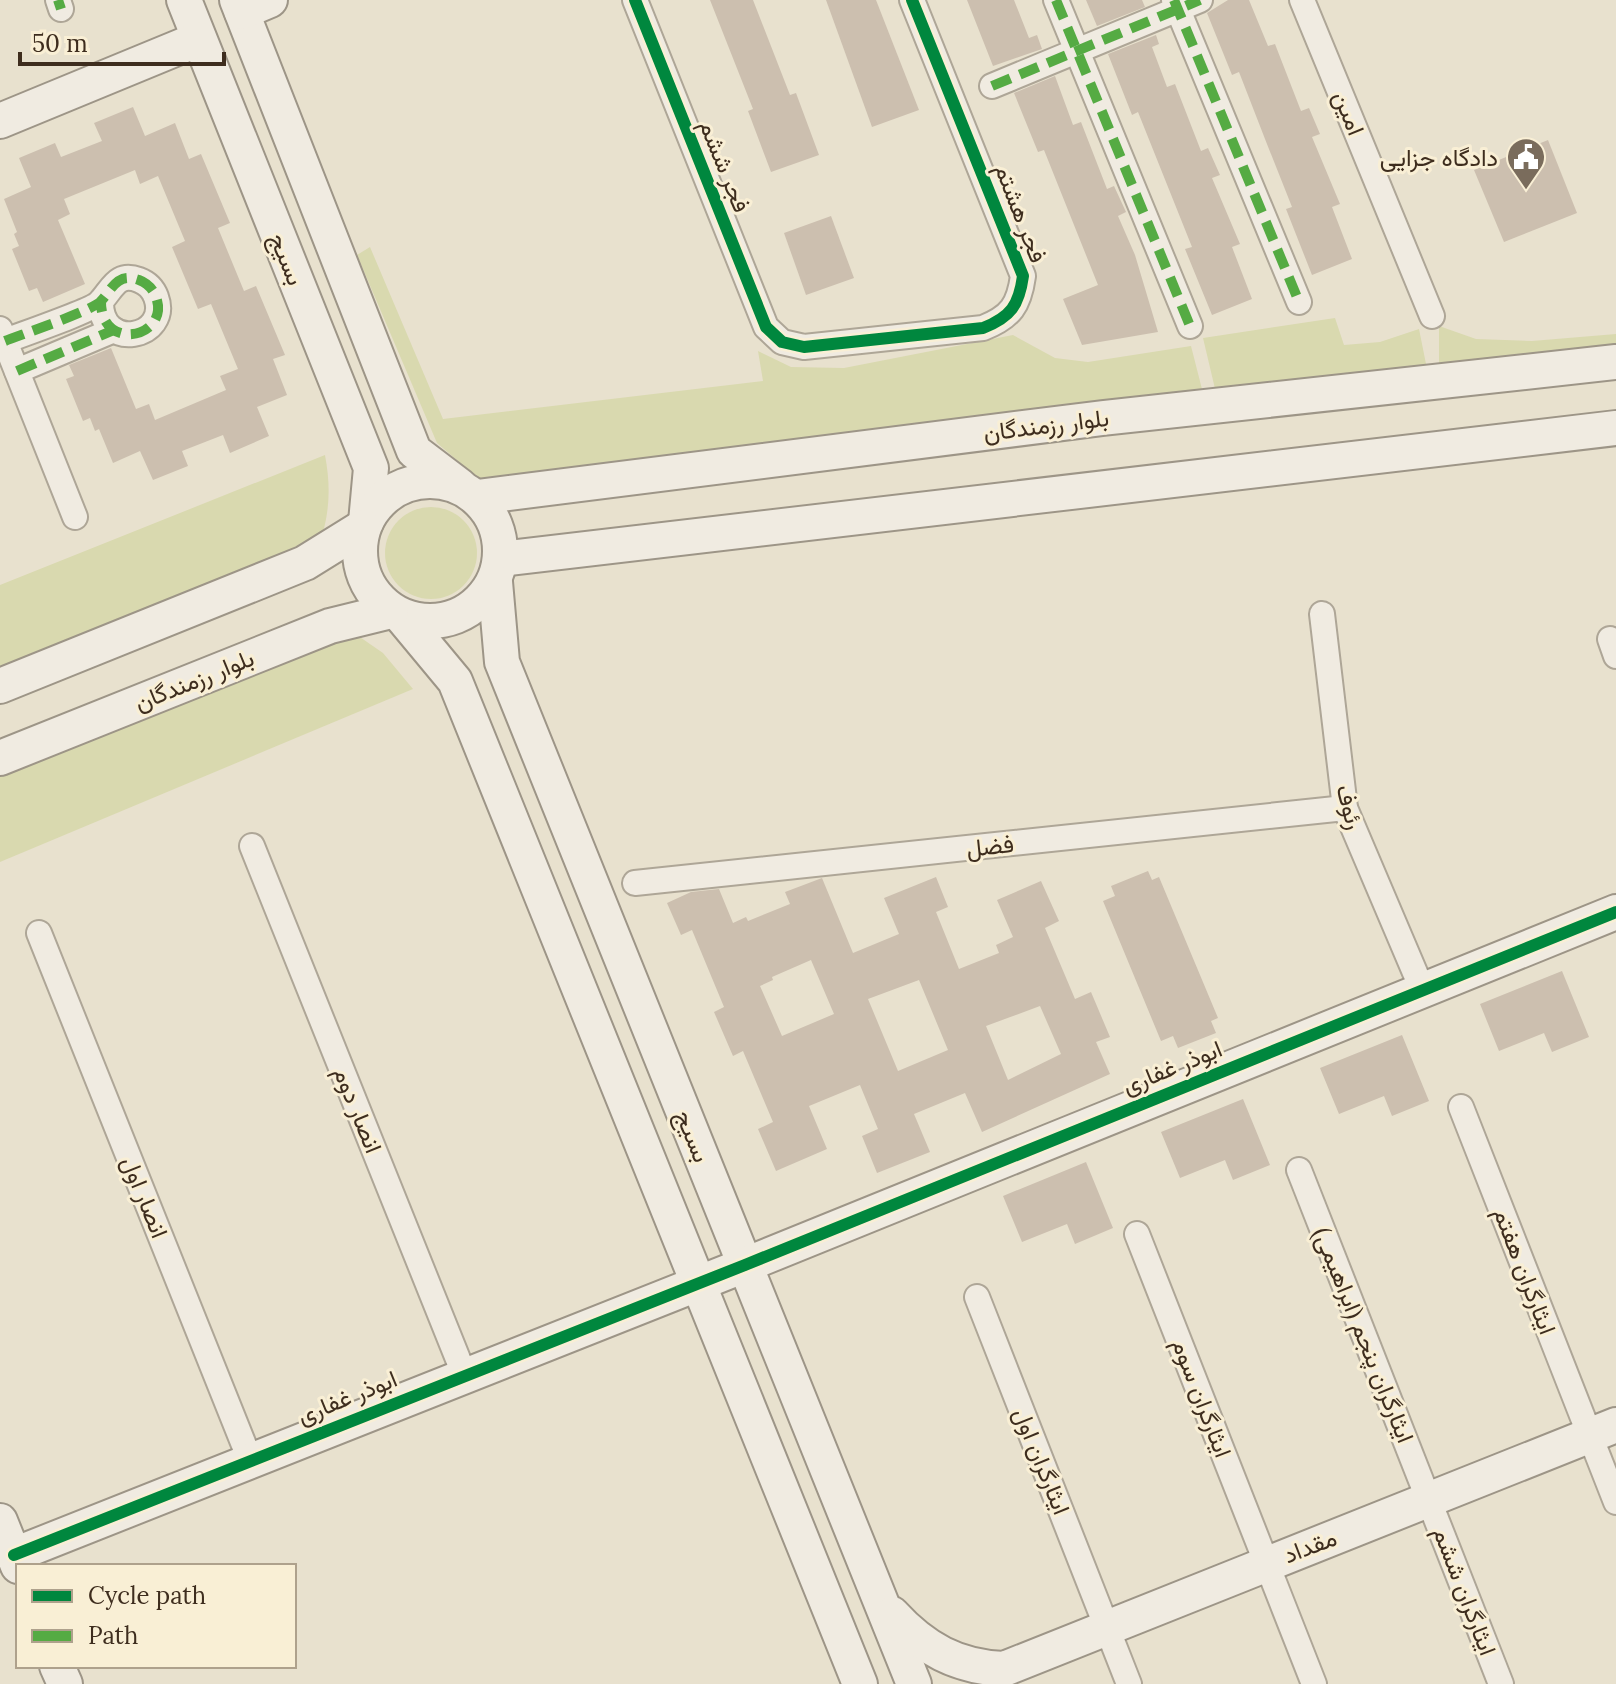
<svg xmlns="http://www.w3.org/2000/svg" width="1616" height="1684" viewBox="0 0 1616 1684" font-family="Lora,Vazirmatn,serif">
  <rect width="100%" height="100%" fill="#e8e1ce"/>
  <g fill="#d9d9af">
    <path d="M 370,247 L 443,419 L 763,381 L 758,351 L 791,367 L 844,368 L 1013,335 L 1055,358 L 1088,362 L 1191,346 L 1204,397 L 480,480 L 437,443 L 357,255 Z"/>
    <path d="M 1335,318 L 1344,345 L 1380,342 L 1419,329 L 1427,369 L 1216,393 L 1203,338 Z"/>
    <path d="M 1439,326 L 1476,339 L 1532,341 L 1616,334 L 1616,348 L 1439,368 Z"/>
    <path d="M 325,455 C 332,492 329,521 315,556 L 0,684 L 0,585 Z"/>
    <circle cx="431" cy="553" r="46"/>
    <path d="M 341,624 L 383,653 L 413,689 L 0,862 L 0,759 Z"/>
  </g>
  <g fill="#ccbfaf" fill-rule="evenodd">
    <path d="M 710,0 L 753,0 L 790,95 L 796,93 L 819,155 L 771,172 L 748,111 L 753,109 Z"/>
    <path d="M 826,0 L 876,0 L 919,110 L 872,127 Z"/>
    <path d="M 967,0 L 1014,0 L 1029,38 L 1037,35 L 1042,49 L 993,66 Z"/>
    <path d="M 1086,0 L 1142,0 L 1145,7 L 1097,26 Z"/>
    <path d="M 1228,0 L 1249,0 L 1268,46 L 1275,44 L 1301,111 L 1309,108 L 1320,134 L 1312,137 L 1340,204 L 1332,207 L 1352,259 L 1312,275 L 1286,209 L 1292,207 L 1265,139 L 1239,72 L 1232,75 L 1207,13 Z"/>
    <path d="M 1156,35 L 1159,44 L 1152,47 L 1167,87 L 1175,84 L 1201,151 L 1208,148 L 1220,175 L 1212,178 L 1240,244 L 1232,247 L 1252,299 L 1212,315 L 1185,249 L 1192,247 L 1138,112 L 1132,115 L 1108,54 Z"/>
    <path d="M 1055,76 L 1073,125 L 1081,122 L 1107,189 L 1114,186 L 1126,212 L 1118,216 L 1135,255 L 1158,332 L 1082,345 L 1063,299 L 1098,285 L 1044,150 L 1038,152 L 1014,93 Z"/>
    <path d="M 133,107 L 145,136 L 175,123 L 189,159 L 201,154 L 230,223 L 218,228 L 244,291 L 256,286 L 285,355 L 273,359 L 287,395 L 257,407 L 269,436 L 230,453 L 223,435 L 182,451 L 188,466 L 153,480 L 140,451 L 113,463 L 99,429 L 95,431 L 90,418 L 83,421 L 66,379 L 74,376 L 69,365 L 111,348 L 136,409 L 149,404 L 155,420 L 226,390 L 220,376 L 238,369 L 211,304 L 198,309 L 172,247 L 185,241 L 158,176 L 140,184 L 135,170 L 64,199 L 70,214 L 58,220 L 85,284 L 43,302 L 37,288 L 29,291 L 12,249 L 19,246 L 14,234 L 17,232 L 4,199 L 31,187 L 19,158 L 55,143 L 61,157 L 102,141 L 94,123 Z"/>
    <path d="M 1548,140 L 1577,213 L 1504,242 L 1474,170 Z"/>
    <path d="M 831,216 L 854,278 L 806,295 L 784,233 Z"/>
    <path d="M 1148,871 L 1152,880 L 1159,877 L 1218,1018 L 1211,1021 L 1216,1033 L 1178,1048 L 1173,1036 L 1161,1041 L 1103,901 L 1115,896 L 1111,886 Z"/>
    <path d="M 936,877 L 948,907 L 936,912 L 959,969 L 999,953 L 996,945 L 1013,937 L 997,900 L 1041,881 L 1059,921 L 1045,928 L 1075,999 L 1091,992 L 1110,1037 L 1096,1042 L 1110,1074 L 982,1132 L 965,1093 L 914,1114 L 930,1152 L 877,1173 L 862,1136 L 878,1129 L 860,1085 L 809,1106 L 827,1149 L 776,1171 L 758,1129 L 773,1122 L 743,1051 L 733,1056 L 714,1012 L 724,1007 L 692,930 L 681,935 L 667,903 L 691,892 L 719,889 L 733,923 L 746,917 L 748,921 L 790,904 L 785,892 L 822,878 L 853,953 L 899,934 L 884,898 ZM 811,960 L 834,1014 L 782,1036 L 760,986 L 773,980 L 772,977 ZM 919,980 L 948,1050 L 898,1071 L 868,999 ZM 1040,1006 L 1061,1054 L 1008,1080 L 986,1026 Z"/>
    <path d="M 1562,971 L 1589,1037 L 1552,1052 L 1544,1033 L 1499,1051 L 1480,1004 Z"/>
    <path d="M 1402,1035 L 1429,1101 L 1392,1116 L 1384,1096 L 1339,1114 L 1320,1068 Z"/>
    <path d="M 1243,1099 L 1270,1165 L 1233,1180 L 1225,1160 L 1180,1178 L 1161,1132 Z"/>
    <path d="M 1086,1162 L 1113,1228 L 1075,1244 L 1067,1224 L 1022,1242 L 1003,1196 Z"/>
  </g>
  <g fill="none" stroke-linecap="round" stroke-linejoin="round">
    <g stroke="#aea697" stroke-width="28">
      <g id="street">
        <path d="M 58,0 L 61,9"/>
        <path d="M 635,0 L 766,327 L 782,342 L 804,347 L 983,328 C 1011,317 1019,305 1023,276 L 912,0"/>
        <path d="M 1056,0 L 1190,326"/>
        <path d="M 1174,0 L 1299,302"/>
        <path d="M 1302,0 L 1432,316"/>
        <path d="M 992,86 L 1200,0"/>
        <path d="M 0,329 L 75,517"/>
        <path d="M 5,341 C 20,335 94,310 101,301 C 113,288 117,272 139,280 C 147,283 153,289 156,297 C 171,338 100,353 101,301"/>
        <path d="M 17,371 L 114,330"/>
        <path d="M 1322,614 L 1345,808 L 1422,989"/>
        <path d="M 1610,639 L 1616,656"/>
        <path d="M 252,846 L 464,1374"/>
        <path d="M 635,883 L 1345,808"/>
        <path d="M 39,933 L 250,1460"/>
        <path d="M 1461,1107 L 1616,1502"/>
        <path d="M 1299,1170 L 1501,1684"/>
        <path d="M 1137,1234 L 1314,1684"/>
        <path d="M 977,1297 L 1129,1684"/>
      </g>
    </g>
    <g stroke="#9d9587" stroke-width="38">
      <g id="secondary">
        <path d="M 184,0 L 371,468 L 366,522"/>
        <path d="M 237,0 L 414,451 L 460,486"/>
        <path d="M 242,12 L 270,0"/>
        <path d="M 0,121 L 199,39"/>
        <circle cx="430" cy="551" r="70"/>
        <path d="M 477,497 L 1103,418 L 1616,362"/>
        <path d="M 501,559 L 1616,428"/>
        <path d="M 495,582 L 502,662 L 914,1684"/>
        <path d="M 401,616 L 455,681 L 860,1684"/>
        <path d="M 0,686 L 305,563 L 363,527"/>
        <path d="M 0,758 L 330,626 L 391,611"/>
        <path d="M 0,1521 L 18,1566"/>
        <path d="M 14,1555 L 745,1265 L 1616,912"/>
        <path d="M 892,1614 C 924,1649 957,1667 1004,1669 L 1616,1425"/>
        <path d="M 57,1666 L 65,1684"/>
      </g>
    </g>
    <use href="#street" stroke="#f0ebe1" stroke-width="24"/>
    <use href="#secondary" stroke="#f0ebe1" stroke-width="34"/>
    <g stroke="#55ab43" stroke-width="10" stroke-dasharray="20 10" stroke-linecap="butt">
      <path d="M 58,0 L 61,9"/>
      <path d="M 1056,0 L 1190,326"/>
      <path d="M 1174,0 L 1299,302"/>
      <path d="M 992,86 L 1200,0"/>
      <path d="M 5,341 C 20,335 94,310 101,301 C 113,288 117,272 139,280 C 147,283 153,289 156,297 C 171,338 100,353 101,301"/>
      <path d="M 17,371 L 114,330"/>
    </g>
    <g stroke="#f9efd5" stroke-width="17">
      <g id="cycleway">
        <path d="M 635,0 L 766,327 L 782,342 L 804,347 L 983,328 C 1011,317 1019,305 1023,276 L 912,0"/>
        <path d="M 14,1555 L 745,1265 L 1616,912"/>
      </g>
    </g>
    <use href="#cycleway" stroke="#00873e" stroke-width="12"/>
  </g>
  <defs>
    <g id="civic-pin" transform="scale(2)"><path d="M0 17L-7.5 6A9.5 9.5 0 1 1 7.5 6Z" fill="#7a6c5c" stroke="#f9efd5"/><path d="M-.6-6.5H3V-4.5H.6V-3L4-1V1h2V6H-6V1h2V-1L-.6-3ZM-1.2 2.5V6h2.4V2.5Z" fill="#fff"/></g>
  </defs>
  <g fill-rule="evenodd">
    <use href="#civic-pin" x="1526" y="157"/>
  </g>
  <g text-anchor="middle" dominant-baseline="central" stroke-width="6" stroke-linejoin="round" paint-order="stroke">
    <g font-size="24" fill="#3e2d1e" stroke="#f9efd5">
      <text transform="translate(1349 113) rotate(68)">امین</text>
      <text transform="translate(725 166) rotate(68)">فجر ششم</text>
      <text transform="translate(1021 213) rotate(69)">فجر هشتم</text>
      <text transform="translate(287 259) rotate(68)">بسیج</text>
      <text transform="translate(1046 425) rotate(-7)">بلوار رزمندگان</text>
      <text transform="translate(194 680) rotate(-22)">بلوار رزمندگان</text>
      <text transform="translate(1350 807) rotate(75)">رئوف</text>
      <text transform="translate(990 846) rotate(-6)">فضل</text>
      <text transform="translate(1172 1067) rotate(-22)">ابوذر غفاری</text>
      <text transform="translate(358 1110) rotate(68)">انصار دوم</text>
      <text transform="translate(693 1136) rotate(68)">بسیج</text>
      <text transform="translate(145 1197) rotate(68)">انصار اول</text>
      <text transform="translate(1525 1271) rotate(69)">ایثارگران هفتم</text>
      <text transform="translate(1364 1335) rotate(68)">ایثارگران پنجم (ابراهیمی)</text>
      <text transform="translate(347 1397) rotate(-22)">ابوذر غفاری</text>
      <text transform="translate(1202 1398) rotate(69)">ایثارگران سوم</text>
      <text transform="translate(1042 1461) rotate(68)">ایثارگران اول</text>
      <text transform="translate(1310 1546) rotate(-21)">مقداد</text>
      <text transform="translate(1465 1591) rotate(69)">ایثارگران ششم</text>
    </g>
    <g font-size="24" fill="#3e2d1e" stroke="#f9efd5" text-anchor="end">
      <text x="1498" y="157">دادگاه جزایی</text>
    </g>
  </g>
  <rect x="16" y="1564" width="280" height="104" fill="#f9efd5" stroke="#aea18c" stroke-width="2"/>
  <rect x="32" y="1590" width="40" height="12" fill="#00873e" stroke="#aea18c" stroke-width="2"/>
  <text x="88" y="1604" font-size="24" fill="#3e2d1e">Cycle path</text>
  <rect x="32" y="1630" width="40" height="12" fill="#55ab43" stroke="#aea18c" stroke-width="2"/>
  <text x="88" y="1644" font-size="24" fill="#3e2d1e">Path</text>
  <path d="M20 52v12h204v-12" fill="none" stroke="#3e2d1e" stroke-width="4"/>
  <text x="32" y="52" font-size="24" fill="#3e2d1e" stroke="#f9efd5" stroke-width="6" paint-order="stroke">50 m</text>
</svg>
